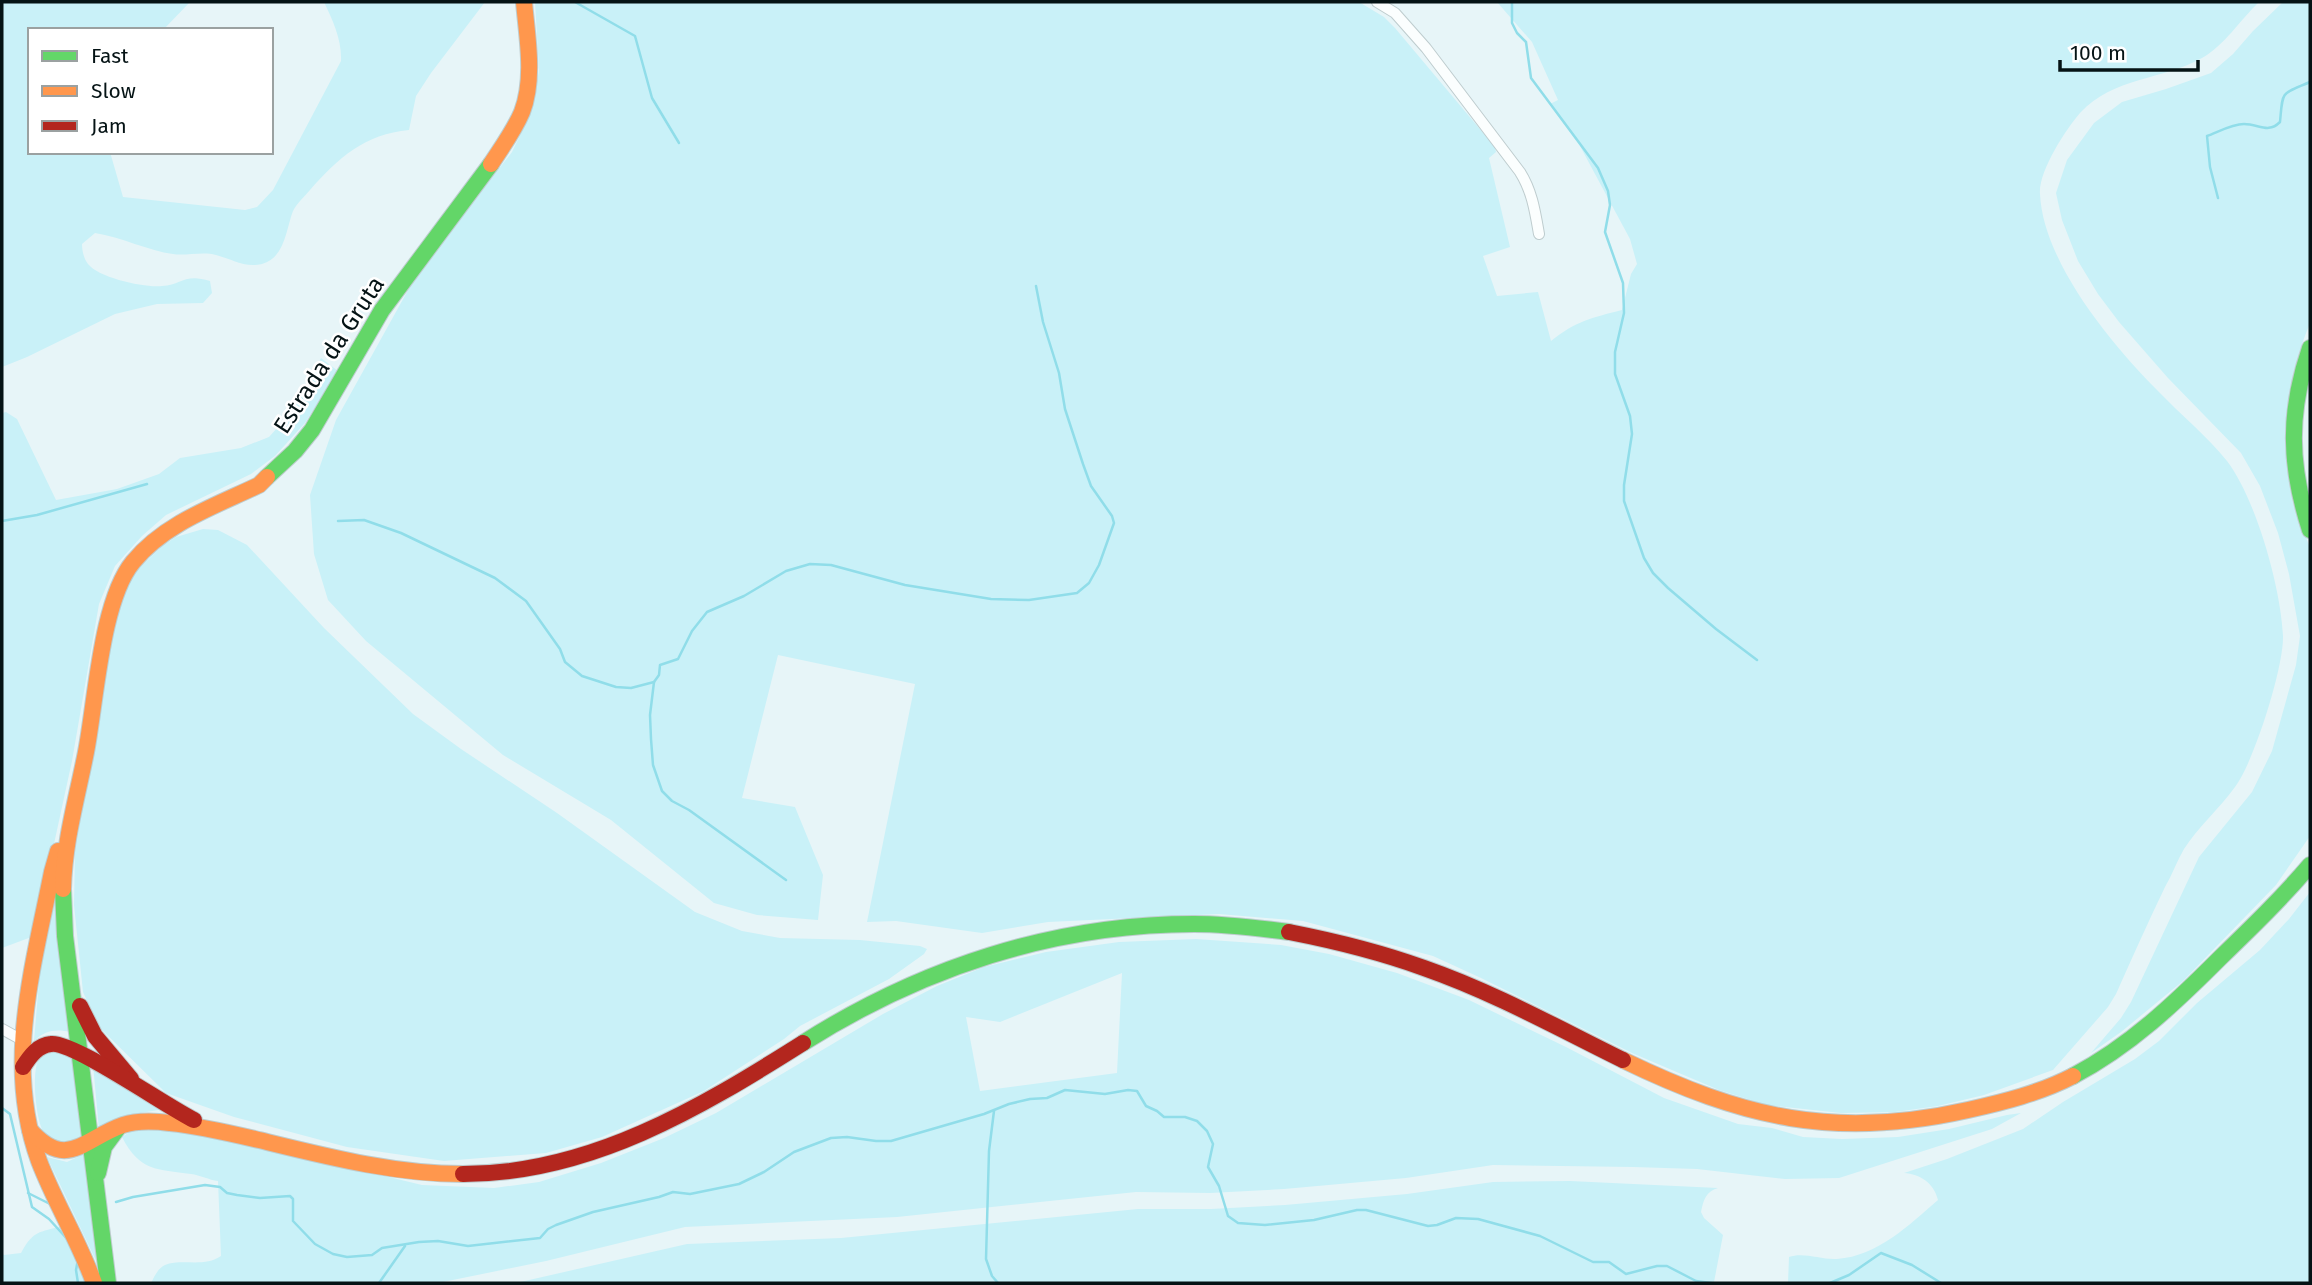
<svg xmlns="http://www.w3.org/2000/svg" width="2312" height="1285" viewBox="0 0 2312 1285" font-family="'Fira Sans',sans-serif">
  <rect width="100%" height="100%" fill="#e7f5f8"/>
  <g fill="#c9f1f8" fill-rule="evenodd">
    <path d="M 2,2 L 190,2 L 163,30 L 30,30 L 30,152 L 110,152 L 123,197 L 245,210 L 257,207 L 273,190 L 341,61 C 342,40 333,21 324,2 L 485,2 L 431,73 L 416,96 L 409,130 C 365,134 338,158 310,190 C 305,196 297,203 293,211 C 286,229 285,258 262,264 C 244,268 232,259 216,255 C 203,251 186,256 173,254 C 149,251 121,237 95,233 L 82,244 C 82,251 84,259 88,264 C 99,278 145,288 162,286 C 182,285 184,273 210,281 L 212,293 L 203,303 L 157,304 L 115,314 L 27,357 L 2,367 Z"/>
    <path d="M 535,2 L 1359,2 L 1384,17 L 1395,28 L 1495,147 L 1496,152 L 1489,158 L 1510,247 L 1483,256 L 1497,296 L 1538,292 L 1551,341 C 1576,321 1591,318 1622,310 L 1631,274 L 1637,264 L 1630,239 L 1595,174 L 1580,146 L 1550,104 L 1558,100 L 1532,42 L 1497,2 L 2259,2 C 2242,18 2223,47 2202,58 C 2163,80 2113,77 2080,113 C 2066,129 2038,172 2040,194 C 2043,262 2112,345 2158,391 C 2180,414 2207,436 2227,461 C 2256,499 2281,588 2283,636 C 2284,667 2254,762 2235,787 C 2220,808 2198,827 2184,849 C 2177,861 2172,875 2165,887 C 2148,922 2132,958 2116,994 L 2108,1007 L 2053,1070 L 1984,1095 L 1938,1106 L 1895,1112 L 1841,1113 L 1767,1105 L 1719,1090 L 1632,1053 L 1481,978 L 1433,956 L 1303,921 L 1219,914 L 1048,922 L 982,933 L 896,921 L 867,922 L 915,684 L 778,655 L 742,798 L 795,807 L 823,875 L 818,920 L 757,915 L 714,903 L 611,820 L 503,755 L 366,641 L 328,600 L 314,554 L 310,495 L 336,420 L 417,274 L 512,152 L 528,119 L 535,95 L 539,70 Z"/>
    <path d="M 2283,2 L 2310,2 L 2310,323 C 2285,383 2279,439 2293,503 C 2297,518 2305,533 2310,548 L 2310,836 L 2276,885 L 2183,981 L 2121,1032 L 2091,1053 L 2121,1018 L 2131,1002 L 2199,857 L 2252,792 L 2272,751 L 2296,665 L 2300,636 L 2289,574 L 2278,533 L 2260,486 L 2241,453 L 2168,378 L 2119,322 L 2098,294 L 2078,261 L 2062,220 L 2056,193 L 2067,160 L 2094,123 L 2122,102 L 2166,89 L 2211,73 L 2233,54 L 2253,31 Z"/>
    <path d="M 321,358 L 338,371 L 305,423 L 275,456 L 251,474 L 166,515 L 142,536 L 115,566 L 99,604 L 72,761 L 34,936 L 2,948 L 2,413 L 6,412 L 17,419 L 56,500 L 117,489 L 159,474 L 180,458 L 241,448 L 269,437 L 288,416 Z"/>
    <path d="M 203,529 L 218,530 L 247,545 L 324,628 L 413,714 L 461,749 L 557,813 L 695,912 L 742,931 L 780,938 L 860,940 L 920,946 L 927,949 L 924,954 L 889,979 L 800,1026 L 784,1039 L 704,1091 L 602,1137 L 546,1153 L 444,1161 L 347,1147 L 234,1117 L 166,1093 L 99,1027 L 83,992 L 74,905 L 75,853 L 113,621 L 128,579 L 162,546 L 176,537 Z"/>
    <path d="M 57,892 L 71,1032 C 55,1029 46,1030 34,1041 L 40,970 Z"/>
    <path d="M 2310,892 L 2310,1283 L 1788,1283 L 1789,1257 C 1804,1252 1821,1260 1837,1259 C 1878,1256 1909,1225 1938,1200 C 1934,1183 1920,1174 1904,1173 L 1947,1159 L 2023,1129 L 2063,1102 L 2135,1059 L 2159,1041 L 2197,1003 L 2260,950 L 2289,919 Z"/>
    <path d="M 1196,939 L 1281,945 L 1329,954 L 1397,973 L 1469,1000 L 1566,1047 L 1664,1098 L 1738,1124 L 1772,1128 L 1803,1137 L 1842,1139 L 1898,1137 L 1949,1129 L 2007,1115 L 2021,1113 L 1992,1129 L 1839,1178 L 1785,1179 L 1697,1169 L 1633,1167 L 1493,1165 L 1406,1178 L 1284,1189 L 1210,1193 L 1136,1192 L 897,1217 L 685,1227 L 546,1261 L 438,1283 L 151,1283 C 154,1277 158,1268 165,1265 C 182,1258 204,1268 221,1256 L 218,1181 C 209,1180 200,1175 191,1174 C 157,1169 140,1172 122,1137 L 139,1126 L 173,1125 L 422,1185 L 494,1188 L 539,1182 L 601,1163 L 664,1138 L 716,1113 L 883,1014 L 937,986 L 984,967 L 1046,952 L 1119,942 ZM 1122,973 L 1117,1073 L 980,1091 L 966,1017 L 1000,1022 Z"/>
    <path d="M 52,1050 L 71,1054 L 75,1065 L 82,1136 C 70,1146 52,1147 43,1131 C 36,1119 31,1071 39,1059 C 41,1054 47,1052 52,1050 Z"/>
    <path d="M 93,1065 L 164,1109 L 123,1116 L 99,1129 Z"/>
    <path d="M 86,1153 L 99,1267 L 47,1157 L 67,1162 Z"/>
    <path d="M 1570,1181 L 1718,1188 C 1706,1191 1703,1201 1701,1212 L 1704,1218 L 1723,1235 L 1714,1282 L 1721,1283 L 516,1283 L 687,1244 L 841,1238 L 1138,1209 L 1211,1209 L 1285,1205 L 1407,1194 L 1493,1182 Z"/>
    <path d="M 63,1226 L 91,1283 L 2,1283 L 2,1253 L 4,1255 L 21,1253 C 33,1231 39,1232 63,1226 Z"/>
  </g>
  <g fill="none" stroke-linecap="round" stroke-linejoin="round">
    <g stroke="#90dde9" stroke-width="2.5">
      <path d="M 575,2 L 635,36 L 652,98 L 679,143"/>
      <path d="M 1512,2 L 1512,23 L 1517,33 L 1526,42 L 1531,78 L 1598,168 L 1608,191 L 1610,205 L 1605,232 L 1623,283 L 1624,313 L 1615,352 L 1615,374 L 1630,416 L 1632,434 L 1624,485 L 1624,501 L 1644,558 L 1653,573 L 1668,588 L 1716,629 L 1757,660"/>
      <path d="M 2218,198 L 2210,167 L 2207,136 C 2218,132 2232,124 2244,124 C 2259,124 2268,134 2280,122 C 2283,90 2280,95 2310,82"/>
      <path d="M 2,521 L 37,515 L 147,484"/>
      <path d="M 338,521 L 364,520 L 401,533 L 495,578 L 526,601 L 560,649 L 565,662 L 582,676 L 616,687 L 631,688 L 654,682"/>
      <path d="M 786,880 L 689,810 L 672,801 L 662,791 L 653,765 L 651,739 L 650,715 L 654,682 L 659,675 L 660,665 L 678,659 L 692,631 L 707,612 L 744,596 L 786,571 L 810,564 L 831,565 L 905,585 L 991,599 L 1029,600 L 1077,593 L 1089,583 L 1099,565 L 1114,523 L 1112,516 L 1091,486 L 1083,464 L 1065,409 L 1059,373 L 1043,322 L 1036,286"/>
      <path d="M 2,1108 L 10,1114 L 32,1207 L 49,1219 L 69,1241"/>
      <path d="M 994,1111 L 989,1151 L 986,1259 L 992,1276 L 998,1283"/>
      <path d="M 28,1193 L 50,1204"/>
      <path d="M 116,1202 L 133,1197 L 205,1185 L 220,1187 L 227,1193 L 237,1195 L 260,1198 L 290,1196 L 293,1199 L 293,1221 L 315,1244 L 333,1254 L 347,1257 L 372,1255 L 382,1248 L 419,1242 L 438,1241 L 468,1246 L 540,1238 L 548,1229 L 556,1225 L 593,1212 L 659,1197 L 673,1192 L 690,1194 L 739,1184 L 764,1172 L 794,1152 L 831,1138 L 847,1137 L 876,1141 L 891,1141 L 984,1114 L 1009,1104 L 1030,1099 L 1047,1098 L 1065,1090 L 1105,1094 L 1128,1090 L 1137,1091 L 1146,1106 L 1157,1111 L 1164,1117 L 1185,1117 L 1197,1121 L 1207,1131 L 1213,1144 L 1208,1167 L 1219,1186 L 1228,1216 L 1238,1223 L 1265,1225 L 1314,1220 L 1357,1210 L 1366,1210 L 1428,1226 L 1437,1225 L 1456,1218 L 1478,1219 L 1540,1236 L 1593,1262 L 1609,1262 L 1626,1274 L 1657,1266 L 1667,1266 L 1696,1281 L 1711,1283"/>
      <path d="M 78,1283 L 76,1270 L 78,1259"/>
      <path d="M 379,1283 L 405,1246"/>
      <path d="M 1830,1283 L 1849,1275 L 1881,1253 L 1912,1265 L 1941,1283"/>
    </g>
    <g stroke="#beccce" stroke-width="12">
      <g id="street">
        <path d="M 1377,2 L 1395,13 L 1426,48 L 1520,172 C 1532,191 1535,211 1539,234"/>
        <path d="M 2,1029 L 22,1040"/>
      </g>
    </g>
    <g stroke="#beccce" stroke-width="18">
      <g id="fast">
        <path d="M 2310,348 C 2288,412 2289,465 2310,530"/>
        <path d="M 267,477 L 295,451 L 312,430 L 382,310 L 491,164"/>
        <path d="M 63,889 L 65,936 L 108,1283"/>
        <path d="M 803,1043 C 921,968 1054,924 1194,924 C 1226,924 1258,928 1289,932"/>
        <path d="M 2073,1076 C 2130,1046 2175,1003 2220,958 C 2251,928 2282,898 2310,865"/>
        <path d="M 98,1173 L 104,1147 L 118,1128"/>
      </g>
    </g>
    <g stroke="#beccce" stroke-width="18">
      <g id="slow">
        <path d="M 491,164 C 502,147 514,131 522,112 C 535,78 527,37 524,2"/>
        <path d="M 58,851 L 52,872 C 33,968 4,1065 39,1161 C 55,1203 79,1241 94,1283"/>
        <path d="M 63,889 C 64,842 77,798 86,752 C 96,701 101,601 133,562 C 165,523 215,506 259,485 L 267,477"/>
        <path d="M 1623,1060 C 1743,1118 1835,1140 1968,1110 C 2004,1102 2040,1093 2073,1076"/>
        <path d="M 30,1130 C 67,1171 83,1139 123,1125 C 138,1120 154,1121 170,1123 C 200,1126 229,1133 259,1140 C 325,1156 394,1174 463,1174"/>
      </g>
    </g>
    <g stroke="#beccce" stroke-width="18">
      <g id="jam">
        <path d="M 1289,932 C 1335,941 1380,952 1424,968 C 1493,992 1558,1028 1623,1060"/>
        <path d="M 80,1006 L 95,1036 L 131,1079"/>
        <path d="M 23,1067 C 30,1056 38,1045 51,1044 C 73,1041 167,1107 194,1120"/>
        <path d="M 463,1174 C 590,1174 700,1108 803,1043"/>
      </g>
    </g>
    <use href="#street" stroke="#fbfefe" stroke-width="10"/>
    <use href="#fast" stroke="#63d668" stroke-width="16"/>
    <use href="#slow" stroke="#ff974d" stroke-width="16"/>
    <use href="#jam" stroke="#b3261e" stroke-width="16"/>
  </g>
  <g text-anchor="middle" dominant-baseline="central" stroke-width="5" stroke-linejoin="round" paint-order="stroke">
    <g font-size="24" fill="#051315" stroke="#fff">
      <text transform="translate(329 355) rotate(-57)">Estrada da Gruta</text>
    </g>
  </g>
  <rect width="2312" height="1285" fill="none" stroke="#051315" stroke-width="7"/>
  <rect x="28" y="28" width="245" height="126" fill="#ffffff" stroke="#9ba1a1" stroke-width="2"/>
  <rect x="42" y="51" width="35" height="10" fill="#63d668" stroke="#9ba1a1" stroke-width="2"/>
  <text x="91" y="63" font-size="21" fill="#051315">Fast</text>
  <rect x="42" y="86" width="35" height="10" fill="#ff974d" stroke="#9ba1a1" stroke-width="2"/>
  <text x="91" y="98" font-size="21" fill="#051315">Slow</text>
  <rect x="42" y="121" width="35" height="10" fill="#b3261e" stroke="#9ba1a1" stroke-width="2"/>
  <text x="91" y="133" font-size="21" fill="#051315">Jam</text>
  <path d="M2060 60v10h138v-10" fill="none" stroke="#051315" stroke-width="3.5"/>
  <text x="2070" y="60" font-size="21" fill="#051315" stroke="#ffffff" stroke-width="5" paint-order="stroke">100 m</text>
</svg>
